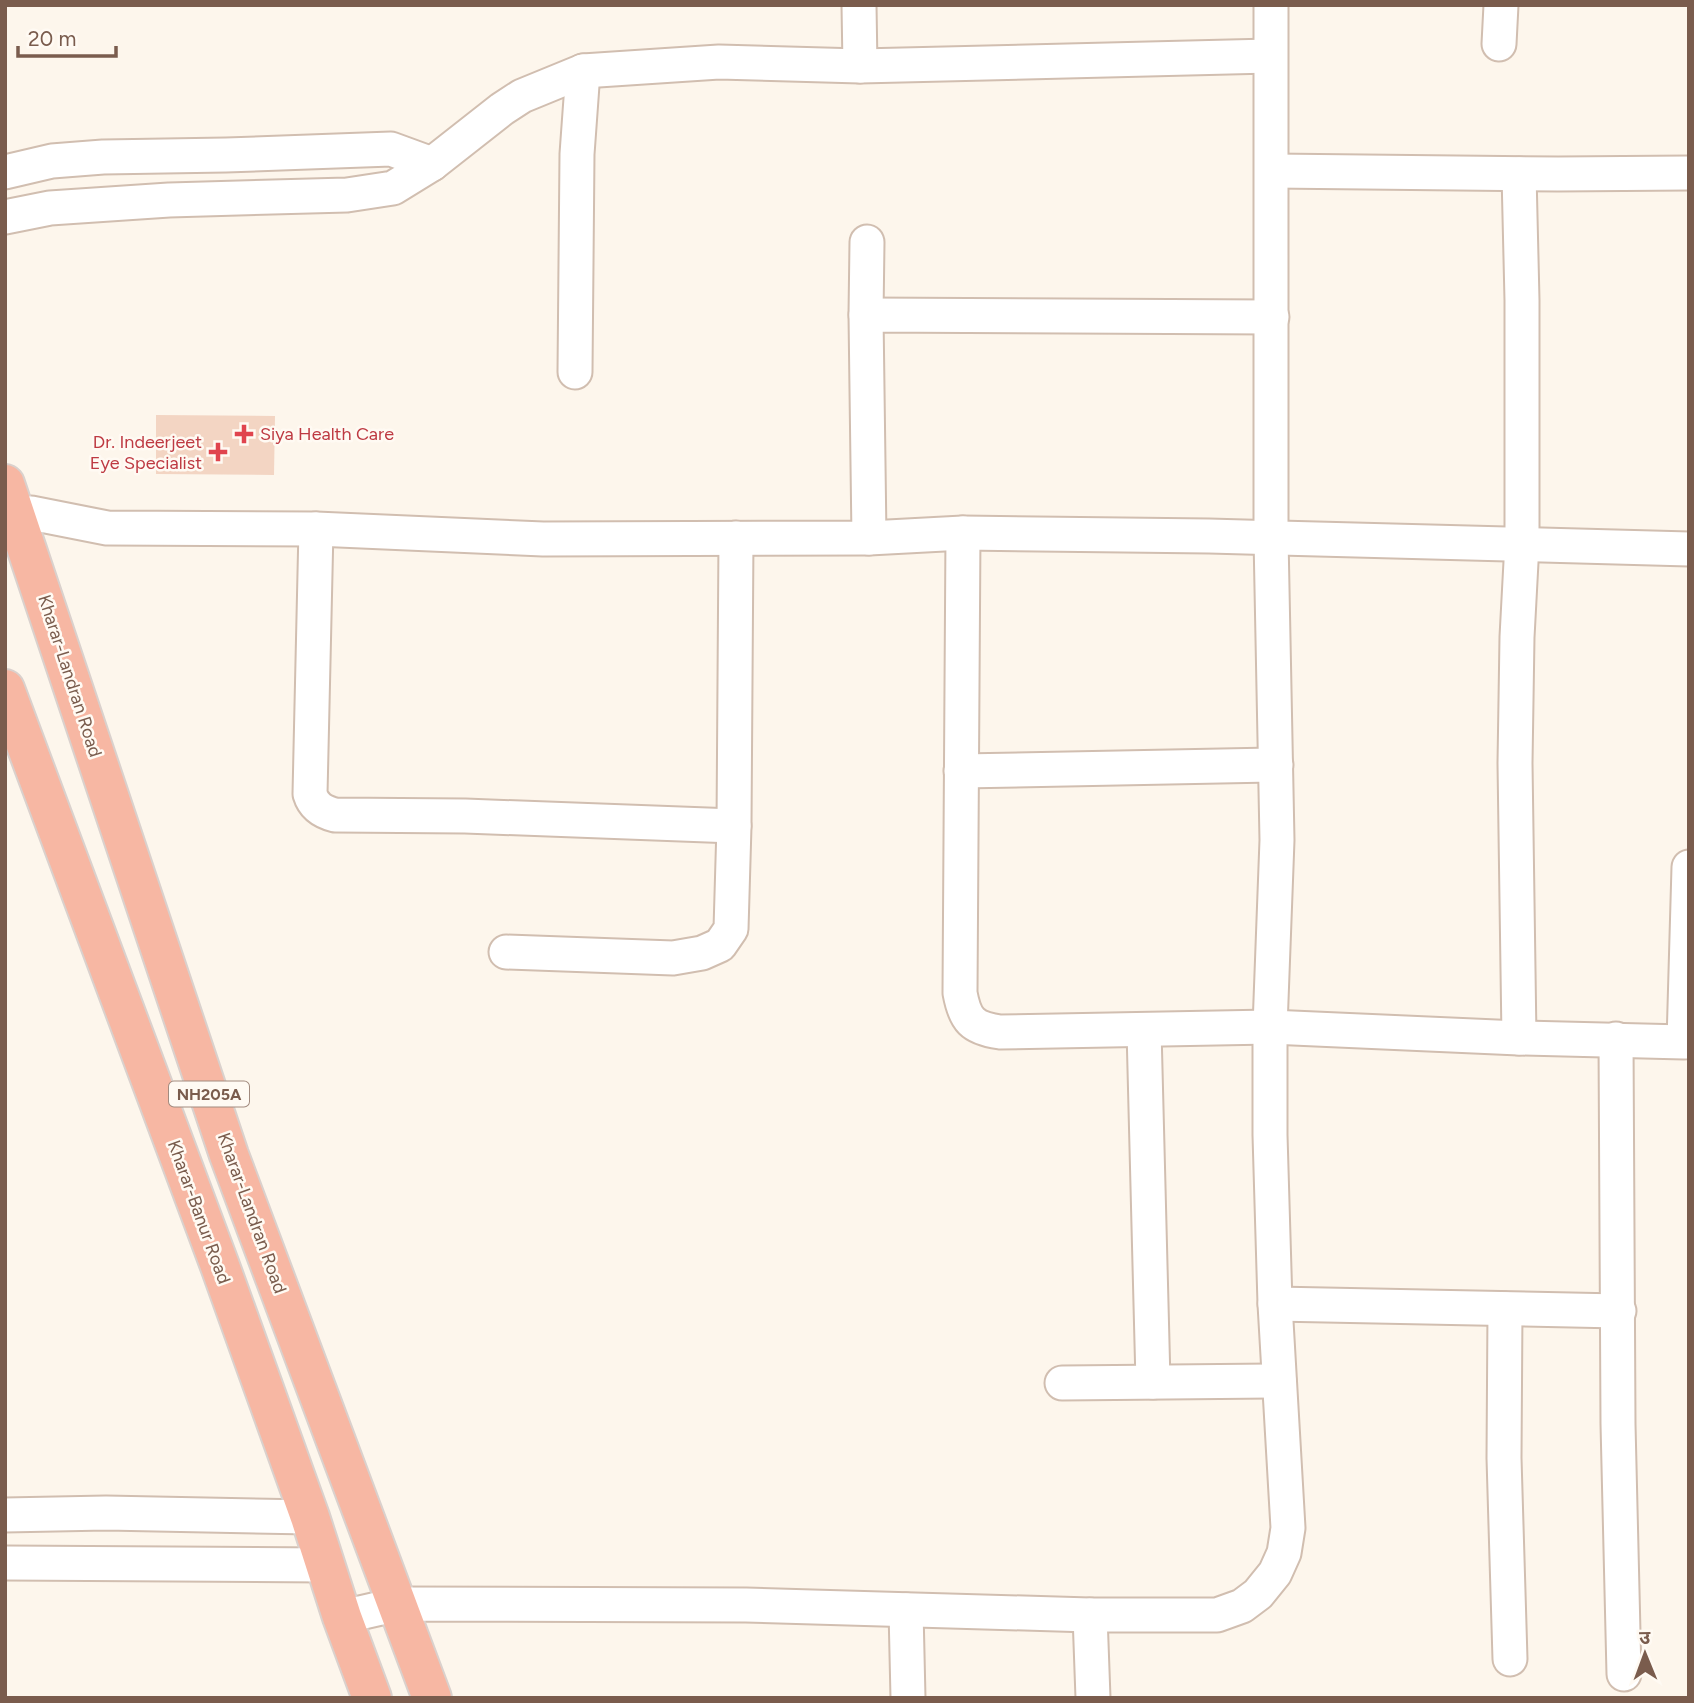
<svg xmlns="http://www.w3.org/2000/svg" width="1694" height="1703" viewBox="0 0 1694 1703" font-family="Figtree,'Noto Sans Devanagari',sans-serif">
  <rect width="100%" height="100%" fill="#fdf6ec"/>
  <path fill="#f3d5c3" d="M 156,415 L 275,416 L 274,475 L 156,474 Z"/>
  <g fill="none" stroke-linecap="round" stroke-linejoin="round">
    <g stroke="#d1beb0" stroke-width="37">
      <g id="minor">
        <path d="M 859,5 L 860,66"/>
        <path d="M 1499,44 L 1501,5"/>
        <path d="M 1273,171 L 1558,174 L 1689,173"/>
        <path d="M 5,172 L 52,161 L 103,157 L 226,155 L 391,149 L 432,164"/>
        <path d="M 5,217 L 50,208 L 169,200 L 347,195 L 393,188 L 432,164 L 502,109 L 522,96 L 583,71 L 719,62 L 860,66 L 1270,56"/>
        <path d="M 866,315 L 867,242"/>
        <path d="M 575,372 L 577,154 L 583,71"/>
        <path d="M 5,517 L 16,513 L 31,513 L 107,528 L 316,529 L 543,539 L 869,538 L 963,533 L 1209,536 L 1689,549"/>
        <path d="M 316,529 L 310,794 C 314,807 323,812 335,815 L 465,816 L 734,826"/>
        <path d="M 963,533 L 960,993 C 965,1020 972,1028 1000,1032 L 1270,1027 L 1519,1038 L 1684,1042 L 1689,867"/>
        <path d="M 869,538 L 866,315 L 1272,317"/>
        <path d="M 961,771 L 1276,765"/>
        <path d="M 506,952 L 673,958 L 702,953 L 720,945 L 731,929 L 734,826 L 736,538"/>
        <path d="M 1144,1030 L 1153,1382"/>
        <path d="M 1519,1038 L 1515,763 L 1517,637 L 1522,543 L 1522,300 L 1519,174"/>
        <path d="M 1616,1039 L 1618,1424 L 1624,1674"/>
        <path d="M 1275,1304 L 1619,1311"/>
        <path d="M 1505,1309 L 1504,1458 L 1510,1659"/>
        <path d="M 1062,1383 L 1279,1381"/>
        <path d="M 5,1515 L 106,1513 L 310,1517"/>
        <path d="M 5,1563 L 326,1565"/>
        <path d="M 906,1610 L 908,1698"/>
        <path d="M 1090,1615 L 1093,1698"/>
        <path d="M 342,1617 L 399,1604 L 746,1605 L 1090,1615 L 1217,1615 L 1242,1606 L 1258,1594 L 1275,1573 L 1284,1553 L 1288,1528 L 1275,1304 L 1270,1135 L 1270,1027 L 1277,840 L 1271,538 L 1271,5"/>
      </g>
    </g>
    <g stroke="#dad1cd" stroke-width="42">
      <g id="highway">
        <path d="M 5,484 L 229,1155 L 432,1698"/>
        <path d="M 5,689 L 220,1266 L 310,1517 L 342,1617 L 372,1698"/>
      </g>
    </g>
    <use href="#minor" stroke="#fff" stroke-width="33"/>
    <use href="#highway" stroke="#f7b7a3" stroke-width="38"/>
  </g>
  <g fill="#e0444e" stroke="#fffaf3" stroke-width="2.5">
    <path d="M240.5 423.5h7v7h7v7h-7v7h-7v-7h-7v-7h7z"/>
    <path d="M214.5 441.5h7v7h7v7h-7v7h-7v-7h-7v-7h7z"/>
  </g>
  <g text-anchor="middle" dominant-baseline="central" stroke-width="5" stroke-linejoin="round" paint-order="stroke">
    <rect fill="#fffaf3" stroke="#a28b7f" stroke-width="2" x="169" y="1081.5" width="80" height="25" rx="5"/>
    <g font-size="16" font-weight="bold" fill="#7a5c4d">
      <text x="209" y="1094">NH205A</text>
    </g>
    <g font-size="18" fill="#be3a42" stroke="#fffaf3" text-anchor="start">
      <text x="260" y="434">Siya Health Care</text>
      <text x="202" y="442" text-anchor="end">Dr. Indeerjeet<tspan x="202" dy="21">Eye Specialist</tspan></text>
    </g>
    <g font-size="18" fill="#7a5c4d" stroke="#fffaf3">
      <text transform="translate(70 676) rotate(72)">Kharar-Landran Road</text>
      <text transform="translate(199 1212) rotate(70)">Kharar-Banur Road</text>
      <text transform="translate(252 1213) rotate(70)">Kharar-Landran Road</text>
    </g>
  </g>
  <rect width="1694" height="1703" fill="none" stroke="#7a5c4d" stroke-width="14"/>
  <g transform="translate(1645 1654) rotate(359)" stroke="#fffaf3" stroke-width="5" paint-order="stroke">
  <path d="M0-5L12 26L0 18L-12 26Z" fill="#7a5c4d"/>
  <text y="-10" font-size="19" font-weight="bold" text-anchor="middle" fill="#7a5c4d">उ</text>
  </g>
  <path d="M18 46v10h98v-10" fill="none" stroke="#7a5c4d" stroke-width="3.5"/>
  <text x="28" y="46" font-size="21" fill="#7a5c4d" stroke="#fffaf3" stroke-width="5" paint-order="stroke">20 m</text>
</svg>
